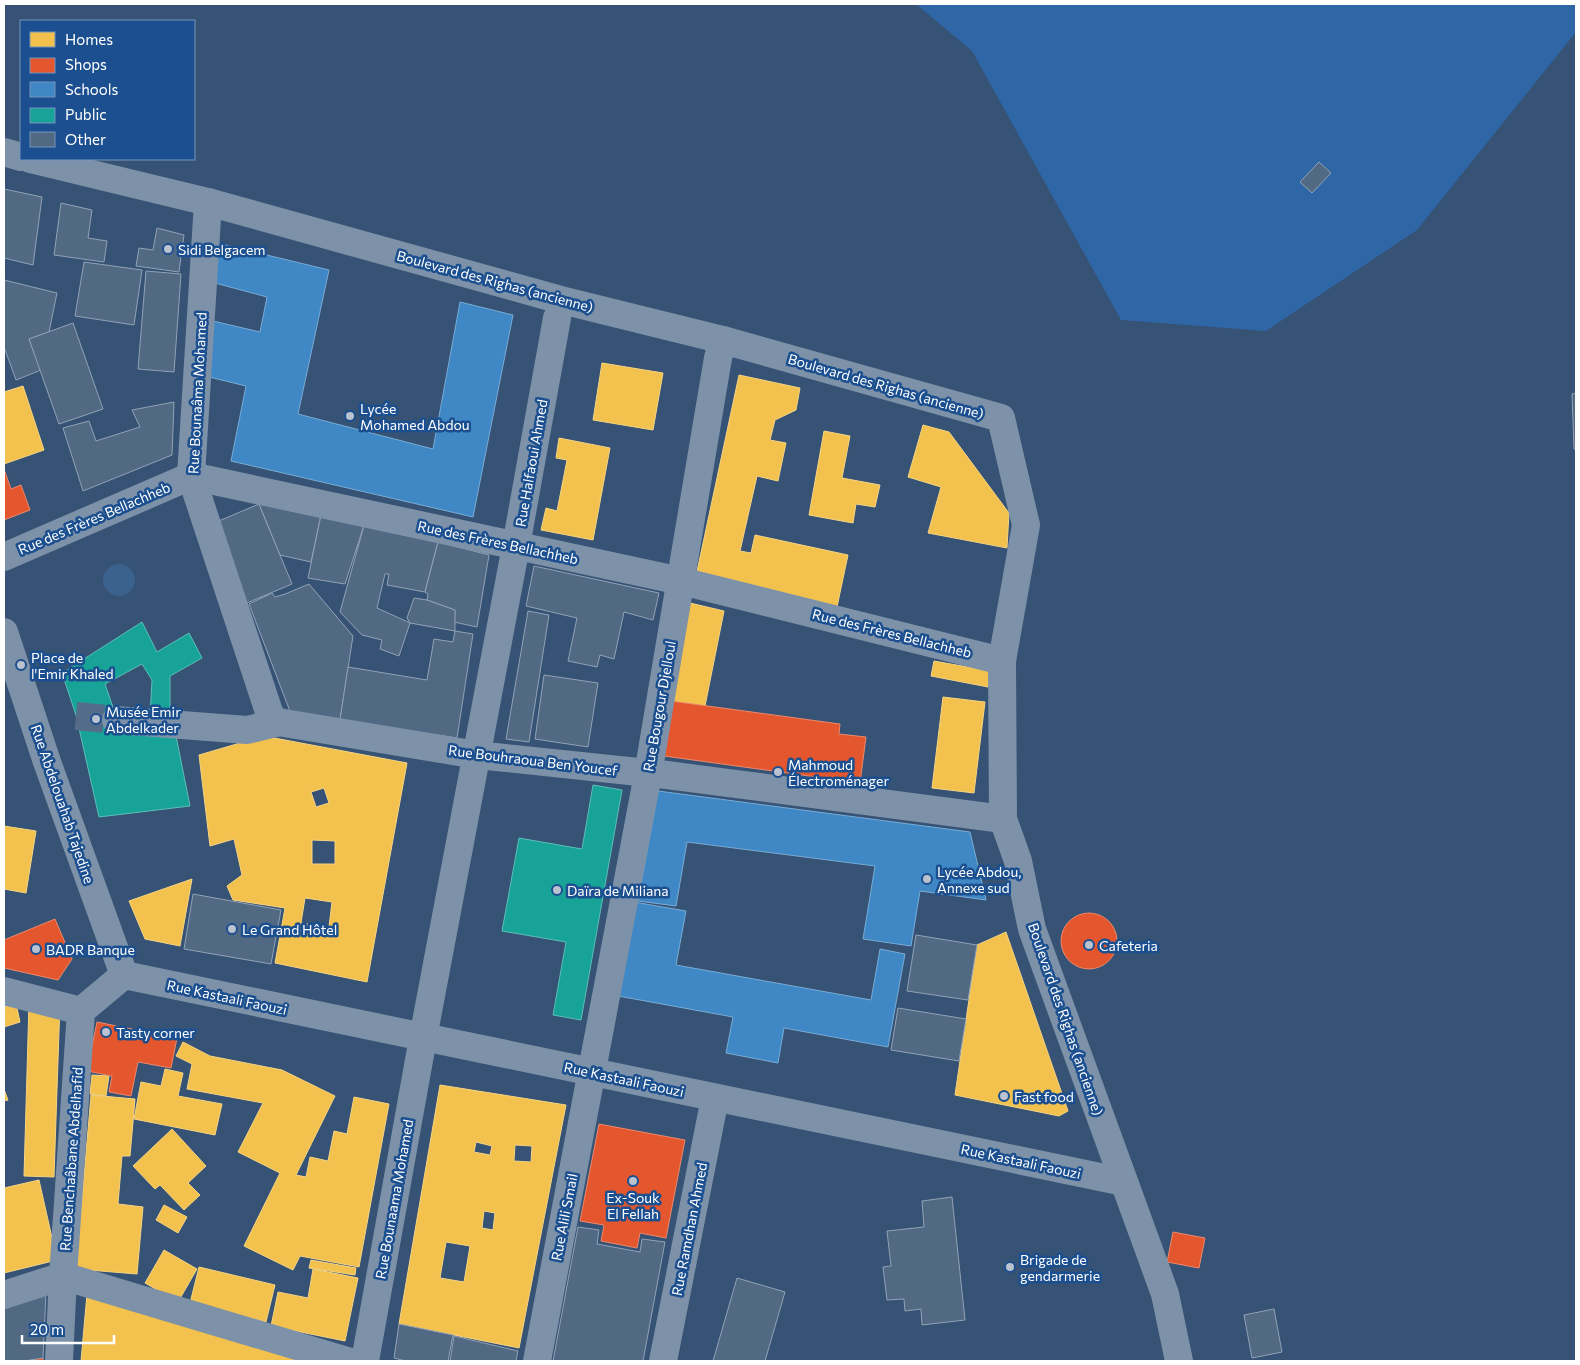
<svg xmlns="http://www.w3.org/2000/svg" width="1580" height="1365" viewBox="0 0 1580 1365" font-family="Commissioner,sans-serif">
  <rect width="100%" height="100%" fill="#365274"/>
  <path fill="#2f66a5" d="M 916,4 L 1576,4 L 1576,32 L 1417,230 L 1266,331 L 1121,320 L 972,51 Z"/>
  <circle fill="#3b618d" cx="119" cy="580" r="16"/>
  <g fill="#f2c14e" stroke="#f6d483" fill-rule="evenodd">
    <path d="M 602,363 L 663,373 L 653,430 L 593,420 Z"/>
    <path d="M 739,375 L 800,388 L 796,410 L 775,420 L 770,440 L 786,443 L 778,481 L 757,476 L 740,551 L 751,553 L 755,535 L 848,555 L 837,607 L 696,576 Z"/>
    <path d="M 23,386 L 44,450 L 4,464 L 4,392 Z"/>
    <path d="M 923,425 L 949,432 L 1009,513 L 1007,548 L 928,533 L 941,487 L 908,477 Z"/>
    <path d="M 824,431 L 850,436 L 842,478 L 880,485 L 875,507 L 856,504 L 853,523 L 809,515 Z"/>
    <path d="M 559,438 L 610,448 L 593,540 L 541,530 L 546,508 L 557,511 L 567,460 L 556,458 Z"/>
    <path d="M 690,603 L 724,611 L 705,706 L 671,701 Z"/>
    <path d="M 934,661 L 990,671 L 988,687 L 931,676 Z"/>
    <path d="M 943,697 L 985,702 L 974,793 L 932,788 Z"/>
    <path d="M 248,733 L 407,763 L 367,982 L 275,963 L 285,908 L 233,900 L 227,886 L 242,875 L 234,839 L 210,846 L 199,755 L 247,741 ZM 324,788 L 329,803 L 316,807 L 311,792 ZM 312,840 L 335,841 L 335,864 L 312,864 ZM 305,898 L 332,902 L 329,927 L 301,923 Z"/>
    <path d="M 4,826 L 36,831 L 26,893 L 4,889 Z"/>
    <path d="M 192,879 L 180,946 L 145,939 L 129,901 Z"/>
    <path d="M 1006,932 L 1068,1111 L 1059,1116 L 955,1095 L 977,945 Z"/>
    <path d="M 29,1002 L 60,1003 L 54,1177 L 24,1176 Z"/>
    <path d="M 4,1006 L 17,1008 L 20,1022 L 4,1027 Z"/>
    <path d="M 183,1042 L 210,1056 L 282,1070 L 335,1096 L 296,1175 L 306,1177 L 310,1157 L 328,1161 L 334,1131 L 347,1134 L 354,1097 L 389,1104 L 359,1267 L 300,1256 L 293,1270 L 244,1246 L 280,1173 L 238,1152 L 263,1103 L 187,1089 L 192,1064 L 176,1056 Z"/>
    <path d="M 165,1069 L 183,1073 L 178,1096 L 222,1104 L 215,1135 L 134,1119 L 141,1082 L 161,1086 Z"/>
    <path d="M 92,1075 L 109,1076 L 106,1096 L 90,1094 Z"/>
    <path d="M 440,1085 L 566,1105 L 519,1348 L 399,1324 ZM 476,1142 L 492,1146 L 490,1155 L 474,1152 ZM 515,1145 L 532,1146 L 531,1162 L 514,1161 ZM 484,1211 L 495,1213 L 493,1230 L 482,1228 ZM 446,1242 L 470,1246 L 464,1282 L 440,1278 Z"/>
    <path d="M 4,1089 L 8,1100 L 4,1101 Z"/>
    <path d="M 91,1095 L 135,1099 L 130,1156 L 122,1156 L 118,1204 L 143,1207 L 137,1274 L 76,1269 Z"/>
    <path d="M 172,1129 L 206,1166 L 188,1183 L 200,1195 L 184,1210 L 160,1185 L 155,1189 L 133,1166 Z"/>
    <path d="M 39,1180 L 57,1260 L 4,1273 L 4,1188 Z"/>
    <path d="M 164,1205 L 187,1217 L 178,1233 L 156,1220 Z"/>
    <path d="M 164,1250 L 197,1269 L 178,1302 L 145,1283 Z"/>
    <path d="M 311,1260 L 356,1268 L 355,1275 L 309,1268 Z"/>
    <path d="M 199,1267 L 275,1285 L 266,1322 L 190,1303 Z"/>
    <path d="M 313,1269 L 358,1278 L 345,1341 L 271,1326 L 278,1292 L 308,1298 Z"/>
    <path d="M 87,1294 L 312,1361 L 81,1361 Z"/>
  </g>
  <g fill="#e4572e" stroke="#ec896d">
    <path d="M 4,469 L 11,489 L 21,485 L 30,510 L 4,520 Z"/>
    <path d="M 671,701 L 840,724 L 839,734 L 866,737 L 860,783 L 664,756 Z"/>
    <circle cx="1089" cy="941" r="28"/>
    <path d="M 55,919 L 72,959 L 58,980 L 4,968 L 4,940 Z"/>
    <path d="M 97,1022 L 177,1038 L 171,1068 L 138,1062 L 131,1096 L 109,1092 L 112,1076 L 87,1071 Z"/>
    <path d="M 599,1124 L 685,1140 L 666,1238 L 640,1233 L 637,1248 L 601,1241 L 604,1225 L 580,1221 Z"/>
    <path d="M 1173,1232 L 1205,1238 L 1199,1268 L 1167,1262 Z"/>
    <path d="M 43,1358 L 43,1361 L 24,1361 Z"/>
  </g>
  <g fill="#3f88c5" stroke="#79acd6">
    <path d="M 217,243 L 329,270 L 298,414 L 433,449 L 460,302 L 513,315 L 473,517 L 231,461 L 246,386 L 209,377 L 213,321 L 260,332 L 267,297 L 215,283 Z"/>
    <path d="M 658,791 L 970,832 L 986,900 L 920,891 L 911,946 L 863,939 L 875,866 L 687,842 L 676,906 L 638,901 Z"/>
    <path d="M 634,902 L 686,911 L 676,965 L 871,1000 L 880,949 L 905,954 L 888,1047 L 784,1028 L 778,1063 L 726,1053 L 733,1017 L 618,996 Z"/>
  </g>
  <g fill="#17a398" stroke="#5dbfb7">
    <path d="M 142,622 L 157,652 L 189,633 L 202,658 L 170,676 L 170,720 L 150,717 L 152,680 L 142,664 L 105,684 L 115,713 L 176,736 L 190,806 L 99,817 L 76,715 L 62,673 Z"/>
    <path d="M 593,785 L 622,790 L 581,1020 L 553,1015 L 566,942 L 502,931 L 519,838 L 582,849 Z"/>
  </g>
  <g fill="#526984" stroke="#92a2b6">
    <path d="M 1319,162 L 1331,173 L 1312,193 L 1300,182 Z"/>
    <path d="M 4,189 L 42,197 L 33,265 L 4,258 Z"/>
    <path d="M 61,203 L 92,210 L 88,238 L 107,241 L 104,262 L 54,255 Z"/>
    <path d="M 157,228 L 184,235 L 179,272 L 136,266 L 139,248 L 153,250 Z"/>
    <path d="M 84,262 L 142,270 L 134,325 L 75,316 Z"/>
    <path d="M 146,271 L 181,274 L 174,372 L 138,369 Z"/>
    <path d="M 4,280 L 57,293 L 49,332 L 29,339 L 41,370 L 16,380 L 4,347 Z"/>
    <path d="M 73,323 L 103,409 L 59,424 L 29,339 Z"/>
    <path d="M 1576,393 L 1576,449 L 1574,449 L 1572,394 Z"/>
    <path d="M 174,402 L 172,455 L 83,491 L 63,428 L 89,421 L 96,441 L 140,427 L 132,410 Z"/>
    <path d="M 259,504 L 292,584 L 247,603 L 214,523 Z"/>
    <path d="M 259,504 L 321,515 L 311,562 L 280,555 Z"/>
    <path d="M 321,515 L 365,522 L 345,584 L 308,578 Z"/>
    <path d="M 365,522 L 438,542 L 425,592 L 387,585 L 389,574 L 385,574 L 377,608 L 410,623 L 399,656 L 380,649 L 382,640 L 362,635 L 340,612 Z"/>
    <path d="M 438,542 L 489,555 L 477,627 L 454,622 L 455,610 L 427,600 L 428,594 L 425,592 Z"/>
    <path d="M 534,566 L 659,593 L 653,620 L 624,612 L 614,659 L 600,655 L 597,667 L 568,661 L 577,618 L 526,606 Z"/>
    <path d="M 309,584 L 353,636 L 340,720 L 291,714 L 249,604 L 272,593 L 275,597 L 285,594 Z"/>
    <path d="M 414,598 L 427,600 L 455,610 L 455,631 L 410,623 L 407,618 Z"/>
    <path d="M 528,611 L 549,615 L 529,742 L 506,739 Z"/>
    <path d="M 455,631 L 473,634 L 457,738 L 340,720 L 348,667 L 427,680 L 434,639 L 453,642 Z"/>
    <path d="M 544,675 L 598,683 L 588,747 L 535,739 Z"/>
    <path d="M 193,894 L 281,910 L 271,964 L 184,949 Z"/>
    <path d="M 916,935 L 977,945 L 968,1000 L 907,991 Z"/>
    <path d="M 898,1008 L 966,1019 L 959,1061 L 891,1050 Z"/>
    <path d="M 952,1197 L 965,1320 L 922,1325 L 921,1309 L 905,1311 L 904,1299 L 887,1300 L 883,1267 L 891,1266 L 887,1231 L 924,1227 L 922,1201 Z"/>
    <path d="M 578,1227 L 599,1230 L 597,1244 L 640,1252 L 642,1239 L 665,1242 L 643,1361 L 553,1361 Z"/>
    <path d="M 737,1278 L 785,1292 L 765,1361 L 713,1361 Z"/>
    <path d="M 46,1293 L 43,1358 L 24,1361 L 4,1361 L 4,1309 Z"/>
    <path d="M 1274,1309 L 1282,1352 L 1252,1358 L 1244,1315 Z"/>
    <path d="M 399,1324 L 453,1335 L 448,1361 L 406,1361 L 394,1358 Z"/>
    <path d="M 454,1336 L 518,1351 L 516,1361 L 450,1361 Z"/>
  </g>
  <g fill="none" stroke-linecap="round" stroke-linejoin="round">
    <path stroke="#546c89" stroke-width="28" stroke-dasharray="28 14" stroke-linecap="butt" d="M 76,716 L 116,720"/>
    <g stroke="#7d92a8" stroke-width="28">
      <path d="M 4,152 L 21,157"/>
      <path d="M 30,159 L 208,202 L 561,300 L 723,340 L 1001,418 L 1026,525 L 1002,661 L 1003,819 L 1018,861 L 1032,929 L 1165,1294 L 1179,1361"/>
      <path d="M 208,202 L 191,476 L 272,721 L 477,755 L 667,775 L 1003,819"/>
      <path d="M 4,557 L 191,476 L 681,581 L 1002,661"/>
      <path d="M 4,632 L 47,762 L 124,975"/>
      <path d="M 116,720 L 247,730 L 280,722"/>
      <path d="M 124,975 L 1124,1182"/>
      <path d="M 4,991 L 81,1011"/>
      <path d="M 4,1295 L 63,1276 L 347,1361"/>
      <path d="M 59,1361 L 63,1276 L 81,1011 L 124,975"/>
      <path d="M 365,1361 L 423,1038 L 516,546 L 557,318"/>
      <path d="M 537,1361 L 648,774 L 718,358 L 723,340"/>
      <path d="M 663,1361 L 715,1098"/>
    </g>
  </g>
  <g fill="#b9c2ce" stroke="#1b4f8f" stroke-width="2">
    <circle cx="168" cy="249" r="5"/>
    <circle cx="350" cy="416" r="5"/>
    <circle cx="21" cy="665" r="5"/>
    <circle cx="96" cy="719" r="5"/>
    <circle cx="778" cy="772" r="5"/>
    <circle cx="927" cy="879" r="5"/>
    <circle cx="557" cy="890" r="5"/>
    <circle cx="232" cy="929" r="5"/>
    <circle cx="1089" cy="945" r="5"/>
    <circle cx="36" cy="949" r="5"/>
    <circle cx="106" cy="1032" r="5"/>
    <circle cx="1004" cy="1096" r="5"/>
    <circle cx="633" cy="1181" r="5"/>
    <circle cx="1010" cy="1267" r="5"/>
  </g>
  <g text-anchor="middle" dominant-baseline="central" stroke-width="5" stroke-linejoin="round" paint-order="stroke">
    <g font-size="14" fill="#fff" stroke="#1b4f8f" text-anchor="start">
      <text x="178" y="249">Sidi Belgacem</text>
      <text x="360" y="408">Lycée<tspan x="360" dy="16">Mohamed Abdou</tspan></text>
      <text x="31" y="657">Place de<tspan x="31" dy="16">l'Emir Khaled</tspan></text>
      <text x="106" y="711">Musée Emir<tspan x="106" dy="16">Abdelkader</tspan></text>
      <text x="788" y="764">Mahmoud<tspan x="788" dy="16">Électroménager</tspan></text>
      <text x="937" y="871">Lycée Abdou,<tspan x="937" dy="16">Annexe sud</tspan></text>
      <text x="567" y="890">Daïra de Miliana</text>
      <text x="242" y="929">Le Grand Hôtel</text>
      <text x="1099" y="945">Cafeteria</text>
      <text x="46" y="949">BADR Banque</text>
      <text x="116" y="1032">Tasty corner</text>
      <text x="1014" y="1096">Fast food</text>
      <text x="633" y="1197" text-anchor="middle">Ex-Souk<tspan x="633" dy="16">El Fellah</tspan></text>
      <text x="1020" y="1259">Brigade de<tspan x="1020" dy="16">gendarmerie</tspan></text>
    </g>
    <g font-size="14" fill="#fff" stroke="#1b4f8f">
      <text transform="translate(495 281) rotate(15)">Boulevard des Righas (ancienne)</text>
      <text transform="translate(886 386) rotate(16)">Boulevard des Righas (ancienne)</text>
      <text transform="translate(197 393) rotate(-87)">Rue Bounaâma Mohamed</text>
      <text transform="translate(531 463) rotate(-80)">Rue Halfaoui Ahmed</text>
      <text transform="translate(94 518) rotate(-23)">Rue des Frères Bellachheb</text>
      <text transform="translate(498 542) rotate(12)">Rue des Frères Bellachheb</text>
      <text transform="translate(892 633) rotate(14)">Rue des Frères Bellachheb</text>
      <text transform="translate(659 706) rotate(-80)">Rue Bougour Djelloul</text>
      <text transform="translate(533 760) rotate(7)">Rue Bouhraoua Ben Youcef</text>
      <text transform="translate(63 804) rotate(71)">Rue Abdelouahab Tajedine</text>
      <text transform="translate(227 997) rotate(12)">Rue Kastaali Faouzi</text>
      <text transform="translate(1066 1019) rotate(71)">Boulevard des Righas (ancienne)</text>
      <text transform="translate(624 1079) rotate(12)">Rue Kastaali Faouzi</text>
      <text transform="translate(71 1159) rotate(-86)">Rue Benchaâbane Abdelhafid</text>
      <text transform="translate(1021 1161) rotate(12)">Rue Kastaali Faouzi</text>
      <text transform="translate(394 1199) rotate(-80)">Rue Bounaama Mohamed</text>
      <text transform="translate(564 1217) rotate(-79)">Rue Alili Smail</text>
      <text transform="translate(689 1229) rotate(-79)">Rue Ramdhan Ahmed</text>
    </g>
  </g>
  <rect width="1580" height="1365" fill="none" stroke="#ffffff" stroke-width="10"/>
  <rect x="20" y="20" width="175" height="140" fill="#1b4f8f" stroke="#7695bc"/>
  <rect x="30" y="32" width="25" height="15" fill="#f2c14e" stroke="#7695bc"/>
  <text x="65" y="45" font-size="15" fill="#ffffff">Homes</text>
  <rect x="30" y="58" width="25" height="15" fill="#e4572e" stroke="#7695bc"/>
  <text x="65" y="70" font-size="15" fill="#ffffff">Shops</text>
  <rect x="30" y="82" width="25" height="15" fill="#3f88c5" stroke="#7695bc"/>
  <text x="65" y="95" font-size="15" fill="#ffffff">Schools</text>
  <rect x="30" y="108" width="25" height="15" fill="#17a398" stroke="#7695bc"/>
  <text x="65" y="120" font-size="15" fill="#ffffff">Public</text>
  <rect x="30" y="132" width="25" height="15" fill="#526984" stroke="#7695bc"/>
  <text x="65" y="145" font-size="15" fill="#ffffff">Other</text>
  <path d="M22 1335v8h92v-8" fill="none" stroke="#ffffff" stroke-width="2.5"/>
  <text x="30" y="1335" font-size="15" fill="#ffffff" stroke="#1b4f8f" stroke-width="4" paint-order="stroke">20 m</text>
</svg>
